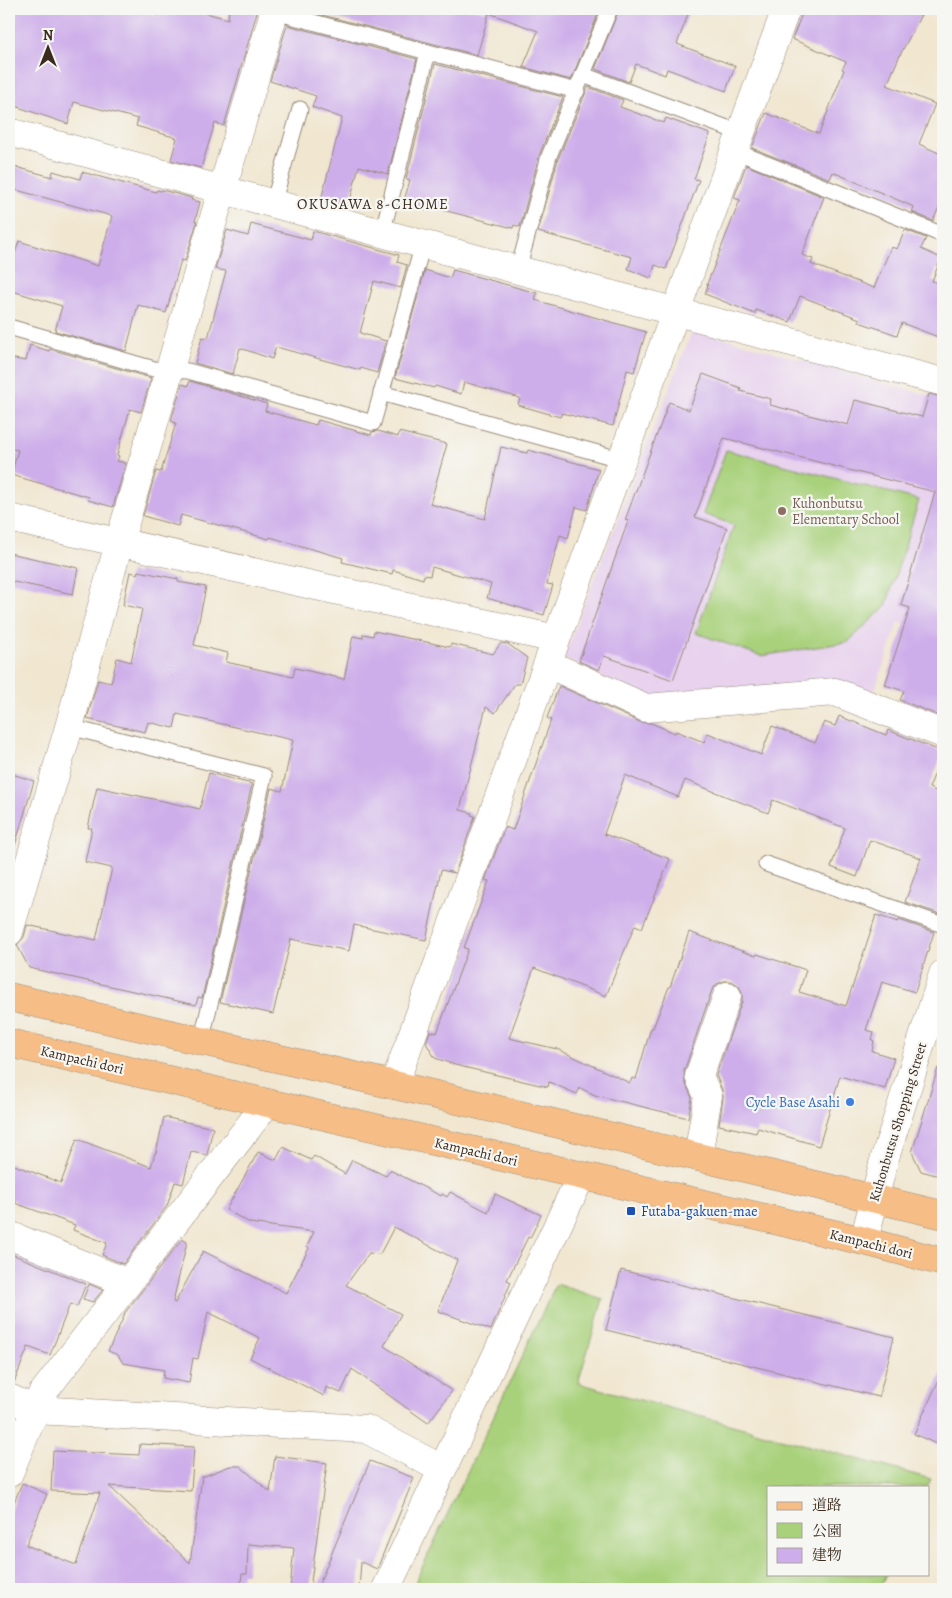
<svg xmlns="http://www.w3.org/2000/svg" width="952" height="1598" viewBox="0 0 952 1598" font-family="Alegreya,'Noto Serif JP',serif">
  <rect width="100%" height="100%" fill="#f6f6f2"/>
  <filter id="ink" filterUnits="userSpaceOnUse"><feTurbulence type="fractalNoise" baseFrequency=".02" numOctaves="2"/><feDisplacementMap in="SourceGraphic" scale="10" xChannelSelector="R" yChannelSelector="G"/><feConvolveMatrix kernelMatrix="1 2 1 2 8 2 1 2 1" color-interpolation-filters="sRGB"/></filter>
  <filter id="wash" filterUnits="userSpaceOnUse"><feTurbulence type="fractalNoise" baseFrequency=".0096" numOctaves="4" result="noise"/><feDisplacementMap in="SourceGraphic" scale="20" xChannelSelector="R" yChannelSelector="G"/><feGaussianBlur stdDeviation="1.12" result="paint"/><feColorMatrix in="noise" values="0 0 0 0 0 0 0 0 0 0 0 0 0 0 0 0 0 1.4 0 .05"/><feComposite in="paint" operator="in"/></filter>
  <g filter="url(#wash)">
    <rect width="100%" height="100%" fill="#f1e7d1"/>
    <path fill="#e8d2ee" d="M 693,329 L 943,400 L 943,638 L 899,622 L 874,692 L 837,682 L 647,698 L 563,658 Z"/>
    <g fill="#a9d17c" stroke="#727e4d">
      <path d="M 726,450 L 919,500 L 886,606 L 848,642 L 761,656 L 696,633 L 734,525 L 703,514 Z"/>
      <path d="M 556,1284 L 603,1299 L 578,1383 L 931,1479 L 927,1487 L 768,1487 L 768,1574 L 886,1574 L 879,1589 L 412,1589 Z"/>
    </g>
    <g id="blocks">
      <g fill="#ceaeea">
        <path d="M 9,9 L 135,9 L 159,16 L 161,9 L 191,9 L 228,19 L 229,9 L 258,9 L 224,126 L 215,123 L 201,168 L 171,160 L 177,138 L 136,126 L 138,119 L 74,102 L 68,124 L 12,105 L 16,93 L 9,92 Z"/>
        <path d="M 299,9 L 475,9 L 487,12 L 485,11 L 485,9 L 600,9 L 571,80 L 523,67 L 538,31 L 489,13 L 477,55 Z"/>
        <path d="M 619,9 L 690,9 L 677,44 L 735,66 L 726,91 L 667,69 L 665,75 L 636,64 L 629,82 L 595,69 Z"/>
        <path d="M 804,9 L 924,9 L 899,57 L 887,85 L 935,104 L 919,144 L 943,155 L 943,198 L 933,221 L 912,212 L 914,207 L 833,172 L 830,179 L 752,148 L 766,113 L 819,134 L 844,70 L 842,69 L 846,62 L 792,39 Z"/>
        <path d="M 287,25 L 417,59 L 388,174 L 359,166 L 348,208 L 321,200 L 342,118 L 312,107 L 316,96 L 270,81 Z"/>
        <path d="M 435,64 L 563,97 L 540,153 L 520,227 L 514,225 L 513,228 L 431,207 L 430,211 L 403,204 L 410,180 L 406,179 Z"/>
        <path d="M 588,87 L 623,100 L 620,107 L 664,123 L 666,118 L 710,134 L 694,179 L 699,180 L 666,269 L 655,265 L 651,278 L 628,269 L 632,257 L 538,232 L 558,159 Z"/>
        <path d="M 9,165 L 52,177 L 53,171 L 80,179 L 82,172 L 156,192 L 157,190 L 161,191 L 162,190 L 192,198 L 191,200 L 200,202 L 195,221 L 197,222 L 185,261 L 181,260 L 166,313 L 138,305 L 126,351 L 55,331 L 62,306 L 9,290 L 9,273 L 19,241 L 98,266 L 112,216 L 9,188 Z"/>
        <path d="M 746,165 L 824,197 L 802,255 L 813,259 L 811,264 L 874,288 L 891,247 L 897,249 L 905,230 L 926,238 L 921,249 L 941,258 L 932,281 L 943,285 L 943,339 L 902,323 L 897,335 L 859,322 L 860,319 L 800,296 L 790,322 L 756,310 L 755,314 L 705,294 L 708,285 L 707,284 L 740,200 L 734,198 Z"/>
        <path d="M 251,224 L 311,240 L 313,231 L 399,255 L 397,262 L 407,265 L 401,288 L 374,281 L 360,333 L 386,341 L 377,373 L 361,368 L 360,370 L 276,347 L 272,359 L 240,348 L 233,374 L 195,363 L 202,337 L 208,338 L 226,271 L 215,269 L 227,230 L 248,236 Z"/>
        <path d="M 425,270 L 450,278 L 453,270 L 537,293 L 535,300 L 646,332 L 634,372 L 627,370 L 613,426 L 562,413 L 560,417 L 518,405 L 520,398 L 464,382 L 461,394 L 435,386 L 434,388 L 395,378 Z"/>
        <path d="M 30,345 L 49,351 L 50,349 L 151,378 L 141,412 L 130,409 L 117,455 L 119,456 L 117,461 L 126,463 L 113,507 L 88,500 L 89,497 L 11,475 L 18,450 L 9,448 L 9,358 L 26,361 Z"/>
        <path d="M 703,374 L 741,388 L 740,391 L 771,399 L 770,405 L 848,425 L 855,400 L 922,417 L 929,394 L 943,397 L 943,705 L 940,716 L 900,700 L 904,691 L 885,685 L 910,608 L 901,605 L 935,492 L 724,438 L 695,517 L 727,528 L 673,680 L 604,656 L 599,670 L 579,661 L 628,521 L 625,520 L 669,402 L 689,410 Z"/>
        <path d="M 190,381 L 267,404 L 265,411 L 316,425 L 318,420 L 371,435 L 372,432 L 378,431 L 398,437 L 399,432 L 447,444 L 430,504 L 485,519 L 501,447 L 527,453 L 528,450 L 599,469 L 587,510 L 576,507 L 568,538 L 560,535 L 547,584 L 553,585 L 544,615 L 487,598 L 491,584 L 432,567 L 430,576 L 424,575 L 423,579 L 393,570 L 392,574 L 342,562 L 343,558 L 270,537 L 269,539 L 181,515 L 178,526 L 143,516 L 156,471 L 161,472 L 176,423 L 171,421 L 182,384 L 188,386 Z"/>
        <path d="M 9,553 L 78,568 L 73,594 L 9,581 Z"/>
        <path d="M 138,571 L 178,579 L 178,582 L 206,587 L 194,645 L 228,653 L 226,662 L 293,677 L 295,668 L 344,679 L 353,636 L 363,638 L 363,634 L 373,636 L 374,631 L 450,647 L 451,644 L 493,654 L 501,643 L 508,644 L 527,658 L 520,684 L 515,684 L 495,713 L 486,707 L 460,810 L 472,813 L 471,815 L 475,816 L 455,873 L 441,870 L 426,940 L 354,925 L 349,951 L 291,939 L 273,1014 L 220,1002 L 271,788 L 282,791 L 293,740 L 177,714 L 174,728 L 148,722 L 145,732 L 87,719 L 98,680 L 111,683 L 117,658 L 131,662 L 142,609 L 123,605 L 130,572 L 137,574 Z"/>
        <path d="M 559,686 L 640,722 L 651,723 L 675,733 L 676,731 L 704,742 L 708,733 L 761,755 L 772,726 L 815,743 L 824,722 L 835,726 L 839,716 L 886,735 L 888,730 L 943,752 L 929,788 L 943,794 L 943,903 L 940,914 L 905,902 L 921,858 L 870,840 L 857,877 L 831,867 L 845,828 L 773,800 L 768,813 L 685,780 L 678,797 L 625,775 L 604,834 L 670,859 L 642,928 L 635,925 L 606,996 L 534,968 L 509,1038 L 557,1049 L 630,1083 L 632,1078 L 636,1079 L 651,1028 L 653,1028 L 669,987 L 670,987 L 689,932 L 756,956 L 757,954 L 806,970 L 799,992 L 846,1006 L 876,915 L 898,922 L 899,920 L 934,932 L 915,992 L 882,982 L 866,1030 L 874,1032 L 872,1040 L 874,1041 L 872,1051 L 894,1058 L 885,1089 L 840,1076 L 819,1146 L 758,1128 L 756,1133 L 719,1125 L 723,1098 L 722,1090 L 716,1075 L 742,1001 L 742,993 L 739,986 L 732,981 L 724,981 L 717,984 L 712,990 L 684,1071 L 685,1082 L 692,1098 L 688,1118 L 595,1095 L 580,1088 L 577,1094 L 549,1082 L 548,1087 L 455,1065 L 435,1058 L 426,1043 L 430,1031 L 437,1033 L 468,949 L 464,948 L 489,881 L 485,880 L 505,827 L 513,830 L 551,720 L 547,718 Z"/>
        <path d="M 9,773 L 34,781 L 15,845 L 9,844 Z"/>
        <path d="M 209,773 L 252,784 L 202,998 L 198,997 L 196,1005 L 29,968 L 17,945 L 24,937 L 27,925 L 96,940 L 112,868 L 85,862 L 92,828 L 88,828 L 97,787 L 200,809 Z"/>
        <path d="M 938,1068 L 943,1069 L 943,1177 L 921,1171 L 912,1152 Z"/>
        <path d="M 164,1117 L 213,1128 L 207,1155 L 191,1152 L 183,1184 L 175,1182 L 167,1206 L 123,1264 L 102,1255 L 107,1243 L 73,1230 L 75,1225 L 15,1203 L 16,1201 L 9,1198 L 9,1163 L 61,1183 L 77,1139 L 151,1167 L 155,1153 L 156,1153 Z"/>
        <path d="M 283,1147 L 311,1160 L 314,1156 L 345,1174 L 352,1160 L 386,1176 L 390,1170 L 441,1196 L 442,1194 L 447,1197 L 450,1192 L 488,1212 L 495,1194 L 541,1215 L 530,1238 L 528,1237 L 507,1280 L 511,1282 L 491,1330 L 438,1311 L 457,1260 L 394,1227 L 380,1254 L 369,1253 L 346,1285 L 401,1314 L 384,1346 L 452,1391 L 428,1423 L 352,1369 L 341,1393 L 326,1387 L 324,1396 L 250,1358 L 260,1338 L 208,1312 L 198,1359 L 193,1358 L 189,1383 L 163,1378 L 164,1370 L 123,1363 L 118,1355 L 108,1351 L 125,1314 L 124,1314 L 182,1239 L 187,1242 L 173,1302 L 175,1303 L 203,1251 L 286,1293 L 309,1248 L 307,1246 L 314,1232 L 250,1223 L 226,1210 L 258,1152 L 276,1160 Z"/>
        <path d="M 9,1253 L 86,1284 L 77,1307 L 70,1304 L 50,1355 L 28,1347 L 14,1383 L 9,1383 Z"/>
        <path d="M 621,1270 L 894,1337 L 879,1397 L 606,1330 Z"/>
        <path d="M 89,1284 L 103,1290 L 93,1302 L 83,1299 Z"/>
        <path d="M 943,1371 L 943,1447 L 914,1434 Z"/>
        <path d="M 140,1444 L 194,1447 L 191,1491 L 109,1486 L 190,1563 L 202,1477 L 230,1466 L 240,1466 L 270,1492 L 275,1456 L 327,1463 L 310,1589 L 290,1589 L 294,1548 L 248,1544 L 247,1574 L 242,1574 L 240,1589 L 9,1589 L 9,1515 L 22,1483 L 47,1494 L 26,1545 L 76,1565 L 100,1493 L 51,1491 L 53,1451 L 139,1455 Z"/>
        <path d="M 370,1461 L 414,1478 L 377,1569 L 361,1562 L 359,1589 L 317,1589 Z"/>
      </g>
    </g>
  </g>
  <g filter="url(#ink)">
    <use href="#blocks" fill-opacity="0" stroke="#968878" stroke-width="1"/>
    <g fill="none" stroke-linecap="round" stroke-linejoin="round">
      <g stroke="#968878" stroke-width="17">
        <g id="service">
          <path d="M 267,10 L 577,91"/>
          <path d="M 583,75 L 741,133"/>
          <path d="M 735,151 L 943,235"/>
          <path d="M 273,204 L 300,109"/>
          <path d="M 382,234 L 428,52"/>
          <path d="M 518,270 L 549,156 L 610,9"/>
          <path d="M 9,327 L 154,369 L 188,371 L 373,423 L 423,244"/>
          <path d="M 381,393 L 623,460"/>
          <path d="M 69,727 L 264,776 L 201,1042"/>
          <path d="M 766,864 L 943,925"/>
        </g>
      </g>
      <g stroke="#968878" stroke-width="29">
        <g id="minor">
          <path d="M 9,132 L 518,270 L 943,382"/>
          <path d="M 9,518 L 556,639"/>
          <path d="M 548,664 L 646,708 L 835,692 L 943,734"/>
          <path d="M 9,932 L 69,727 L 119,543 L 275,9"/>
          <path d="M 394,1085 L 786,9"/>
          <path d="M 698,1156 L 708,1096 L 699,1076 L 727,996"/>
          <path d="M 9,1235 L 128,1283"/>
          <path d="M 864,1241 L 883,1164 L 943,974"/>
          <path d="M 9,1398 L 36,1410 L 366,1429 L 442,1469"/>
          <path d="M 9,1473 L 42,1394 L 267,1103"/>
          <path d="M 386,1589 L 581,1176"/>
        </g>
      </g>
      <g stroke="#968878" stroke-width="29">
        <g id="primary">
          <path d="M 9,997 L 394,1085 L 943,1215"/>
          <path d="M 9,1043 L 864,1241 L 943,1262"/>
        </g>
      </g>
      <use href="#service" stroke="#fff" stroke-width="15"/>
      <use href="#minor" stroke="#fff" stroke-width="28"/>
      <use href="#primary" stroke="#f6be86" stroke-width="28"/>
    </g>
  </g>
  <circle fill="#8d6e63" stroke="#f6f6f2" stroke-width="2" cx="782" cy="511" r="5"/>
  <circle fill="#3f7fe0" stroke="#f6f6f2" stroke-width="2" cx="850" cy="1102" r="5"/>
  <rect fill="#1a4fb4" stroke="#f6f6f2" stroke-width="2" x="626" y="1206" width="10" height="10" rx="2.5"/>
  <g text-anchor="middle" dominant-baseline="central" stroke-width="4.5" stroke-linejoin="round" paint-order="stroke">
    <g font-size="14" fill="#785e54" stroke="#f6f6f2" text-anchor="start">
      <text x="792" y="503">Kuhonbutsu<tspan x="792" dy="16">Elementary School</tspan></text>
    </g>
    <g font-size="14" fill="#3b2a1e" stroke="#f6f6f2">
      <text transform="translate(82 1060) rotate(13)">Kampachi dori</text>
      <text transform="translate(898 1122) rotate(-73)">Kuhonbutsu Shopping Street</text>
      <text transform="translate(476 1152) rotate(13)">Kampachi dori</text>
      <text transform="translate(871 1244) rotate(14)">Kampachi dori</text>
    </g>
    <g font-size="14" fill="#366cbe" stroke="#f6f6f2" text-anchor="end">
      <text x="840" y="1102">Cycle Base Asahi</text>
    </g>
    <g font-size="14" fill="#164399" stroke="#f6f6f2" text-anchor="start">
      <text x="641" y="1211">Futaba-gakuen-mae</text>
    </g>
    <g font-size="15" letter-spacing="1" fill="#3b2a1e" stroke="#f6f6f2">
      <text x="373" y="204">OKUSAWA 8-CHOME</text>
    </g>
  </g>
  <rect width="952" height="1598" fill="none" stroke="#f6f6f2" stroke-width="30"/>
  <rect x="767" y="1486" width="162" height="90" fill="#f6f6f2" stroke="#aba49d"/>
  <rect x="777" y="1502" width="25" height="8" fill="#f6be86" stroke="#aba49d"/>
  <text x="812" y="1510" font-size="15" fill="#3b2a1e">道路</text>
  <rect x="777" y="1523" width="25" height="15" fill="#a9d17c" stroke="#aba49d"/>
  <text x="812" y="1536" font-size="15" fill="#3b2a1e">公園</text>
  <rect x="777" y="1548" width="25" height="15" fill="#ceaeea" stroke="#aba49d"/>
  <text x="812" y="1560" font-size="15" fill="#3b2a1e">建物</text>
  <g transform="translate(48 48)" stroke="#f6f6f2" stroke-width="4" paint-order="stroke">
  <path d="M0-4L9 19L0 12L-9 19Z" fill="#3b2a1e"/>
  <text y="-8" font-size="14" font-weight="bold" text-anchor="middle" fill="#3b2a1e">N</text>
  </g>
</svg>
